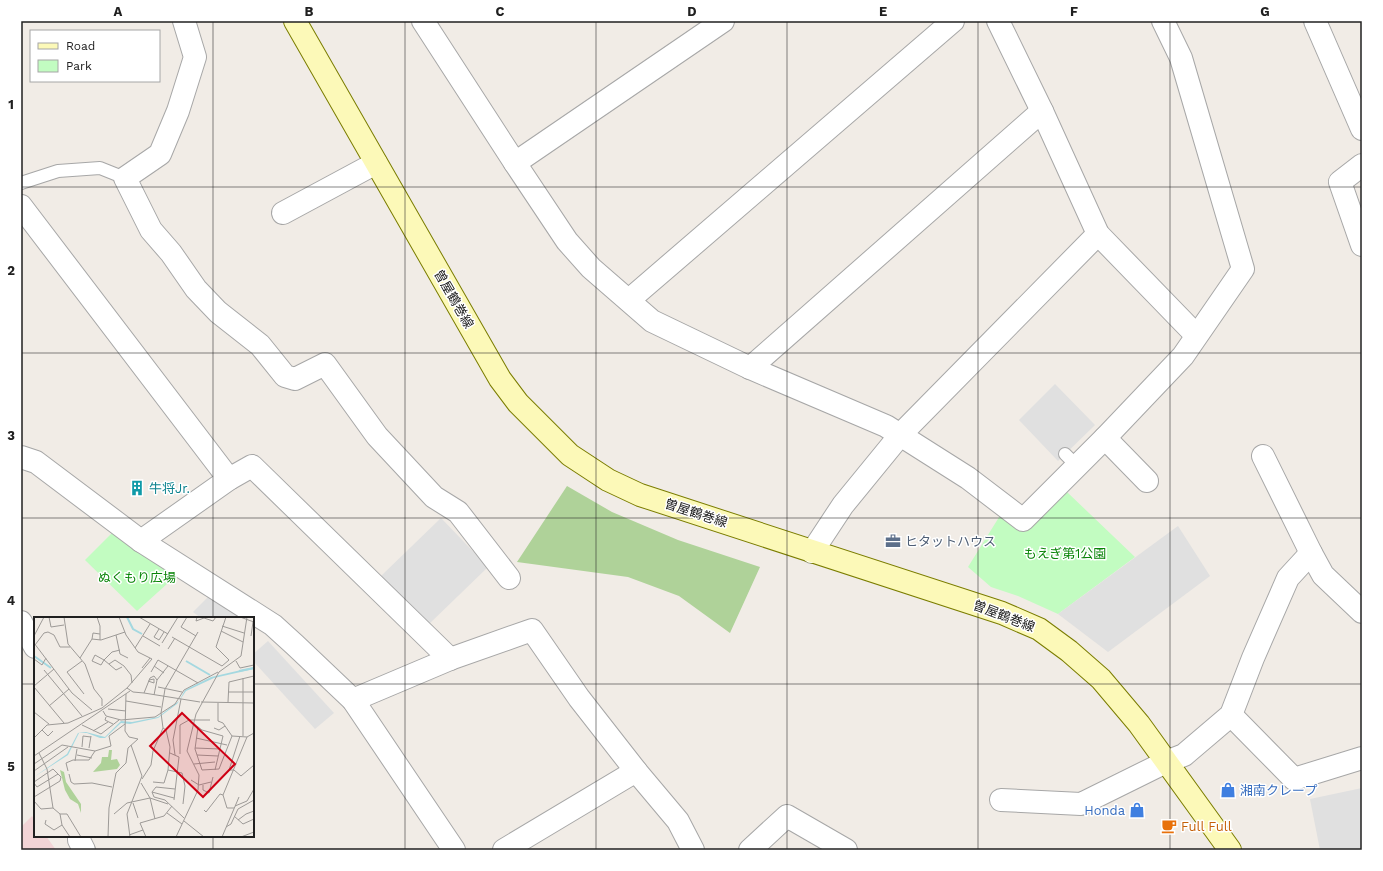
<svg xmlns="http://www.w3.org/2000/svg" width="1383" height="871" viewBox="0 0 1383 871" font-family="'Work Sans','Noto Sans JP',sans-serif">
  <rect width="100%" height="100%" fill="#f1ece6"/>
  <path fill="#f2d4d6" d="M 32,816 L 35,821 L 35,836 L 46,836 L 56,850 L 21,850 L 21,827 Z"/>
  <path fill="#afd299" d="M 567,486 L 612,512 L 678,540 L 760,567 L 730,633 L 679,596 L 628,577 L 517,562 Z"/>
  <g fill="#c2fcc1">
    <path d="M 1067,492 L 1135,557 L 1058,614 L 1018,596 L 991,587 L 968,567 L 1001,514 L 1024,531 Z"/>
    <path d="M 114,531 L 178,574 L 137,611 L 85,560 Z"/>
  </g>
  <g fill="#e0e0e0">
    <path d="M 1055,384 L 1095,425 L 1058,461 L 1019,420 Z"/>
    <path d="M 441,518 L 488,567 L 428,625 L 381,576 Z"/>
    <path d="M 1178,526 L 1210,576 L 1108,652 L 1058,614 Z"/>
    <path d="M 209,596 L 240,618 L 201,618 L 193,612 Z"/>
    <path d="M 268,641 L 334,713 L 315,729 L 253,661 L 253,654 Z"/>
    <path d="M 1362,788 L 1362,850 L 1320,850 L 1310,799 Z"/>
  </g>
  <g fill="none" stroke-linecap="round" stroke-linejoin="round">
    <g stroke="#a7a7a7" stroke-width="14">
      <g id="service">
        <path d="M 21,183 L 58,171 L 100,168 L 125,178"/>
        <path d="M 1065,454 L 1077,466"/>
      </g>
    </g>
    <g stroke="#a7a7a7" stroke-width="24">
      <g id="minor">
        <path d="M 184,21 L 195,57 L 178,111 L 160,154 L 125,178 L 151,230 L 171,253 L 196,289 L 218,312 L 260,345 L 285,376 L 295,379 L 325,364 L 377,436 L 434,497 L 458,512 L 509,578"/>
        <path d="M 423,21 L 515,163 L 567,241 L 591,268 L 652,321 L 750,368 L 886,426 L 968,478 L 1023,520 L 1105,438 L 1183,356 L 1243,269 L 1181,58 L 1163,21"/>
        <path d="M 998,21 L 1042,111 L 1098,234 L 1196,335"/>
        <path d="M 1315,21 L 1362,129"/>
        <path d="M 515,163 L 723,21"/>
        <path d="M 1362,165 L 1340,182 L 1362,245"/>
        <path d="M 21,206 L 229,479"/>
        <path d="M 283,213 L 376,163"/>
        <path d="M 629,300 L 953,21"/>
        <path d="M 750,368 L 1042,111"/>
        <path d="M 1105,438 L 1147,481"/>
        <path d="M 1263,456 L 1311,553 L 1323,575 L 1362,612"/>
        <path d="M 21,457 L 36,462 L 141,541 L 273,625 L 295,645 L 353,700 L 454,850"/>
        <path d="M 141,541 L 229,479 L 252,466 L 450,659"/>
        <path d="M 812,552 L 843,505 L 901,434 L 1098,234"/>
        <path d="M 21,622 L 35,647"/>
        <path d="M 353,700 L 450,659 L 532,630 L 579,698 L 636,771 L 678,821 L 693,850"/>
        <path d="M 1231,715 L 1294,779 L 1362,758"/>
        <path d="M 1001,800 L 1081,804 L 1166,762 L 1184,755 L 1231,715 L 1253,658 L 1288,578 L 1311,553"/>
        <path d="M 79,836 L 79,840 L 84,850"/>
        <path d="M 504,850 L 636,771"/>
        <path d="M 750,850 L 787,816 L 846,850"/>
      </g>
    </g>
    <g stroke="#7b7d00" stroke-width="24">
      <path id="secondary" d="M 295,21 L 500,379 L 518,403 L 570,455 L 608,480 L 640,495 L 1002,613 L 1039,629 L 1069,651 L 1101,679 L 1139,724 L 1230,850"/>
    </g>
    <use href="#service" stroke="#fff" stroke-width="12"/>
    <use href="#minor" stroke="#fff" stroke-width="22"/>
    <use href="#secondary" stroke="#fcf9b8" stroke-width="22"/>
  </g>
  <path fill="none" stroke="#202020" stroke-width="1" stroke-opacity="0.55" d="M 213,21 L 213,618M 405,21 L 405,850M 596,21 L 596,850M 787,21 L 787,850M 978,21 L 978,850M 1170,21 L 1170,850M 21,187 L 1362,187M 21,353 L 1362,353M 21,518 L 1362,518M 21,684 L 35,684M 253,684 L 1362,684M 213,836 L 213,850"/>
  <defs>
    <g id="building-bare" transform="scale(1.2)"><path d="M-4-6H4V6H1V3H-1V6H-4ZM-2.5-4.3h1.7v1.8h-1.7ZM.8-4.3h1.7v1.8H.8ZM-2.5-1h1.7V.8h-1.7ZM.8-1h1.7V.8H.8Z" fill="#0f9aa8" stroke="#fff" stroke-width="2.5" paint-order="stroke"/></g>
    <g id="office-bare" transform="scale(1.2)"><path d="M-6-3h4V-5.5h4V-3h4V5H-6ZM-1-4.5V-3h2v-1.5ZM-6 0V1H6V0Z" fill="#5c6f8a" stroke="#fff" stroke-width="2.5" paint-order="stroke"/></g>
    <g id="shop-bare" transform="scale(1.2)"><path d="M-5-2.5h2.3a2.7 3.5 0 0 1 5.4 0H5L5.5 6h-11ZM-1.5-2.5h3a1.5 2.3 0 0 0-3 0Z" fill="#3f7fe0" stroke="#fff" stroke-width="2.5" paint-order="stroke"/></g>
    <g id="cafe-bare" transform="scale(1.2)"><path d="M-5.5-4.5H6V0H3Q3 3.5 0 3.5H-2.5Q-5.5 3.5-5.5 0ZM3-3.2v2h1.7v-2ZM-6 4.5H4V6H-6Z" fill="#e8710a" stroke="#fff" stroke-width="2.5" paint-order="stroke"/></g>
  </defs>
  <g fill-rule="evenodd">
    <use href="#building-bare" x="137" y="488"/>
    <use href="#office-bare" x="893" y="541"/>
    <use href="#shop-bare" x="1228" y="790"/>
    <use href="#shop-bare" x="1137" y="810"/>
    <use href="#cafe-bare" x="1169" y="826"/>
  </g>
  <g text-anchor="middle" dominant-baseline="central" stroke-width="3" stroke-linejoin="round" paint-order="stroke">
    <g font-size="13" fill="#202020" stroke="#fff">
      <text transform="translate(454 299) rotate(60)">曽屋鶴巻線</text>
      <text transform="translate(696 513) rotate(18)">曽屋鶴巻線</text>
      <text transform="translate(1004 616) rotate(21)">曽屋鶴巻線</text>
    </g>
    <g font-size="13" fill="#0d838f" stroke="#fff" text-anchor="start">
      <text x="149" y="488">牛将Jr.</text>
    </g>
    <g font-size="13" fill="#4e5e75" stroke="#fff" text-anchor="start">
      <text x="905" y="541">ヒタットハウス</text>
    </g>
    <g font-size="13" fill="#088407" stroke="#fff">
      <text x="1065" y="553">もえぎ第1公園</text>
      <text x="137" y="577">ぬくもり広場</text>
    </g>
    <g font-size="13" fill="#366cbe" stroke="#fff" text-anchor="start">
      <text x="1240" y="790">湘南クレープ</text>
      <text x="1125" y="810" text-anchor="end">Honda</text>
    </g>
    <g font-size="13" fill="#c56008" stroke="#fff" text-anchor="start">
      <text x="1181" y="826">Full Full</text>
    </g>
  </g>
  <g transform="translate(34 617)">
    <rect width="220" height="220" fill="#f1ece6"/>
    <path d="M 75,133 L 78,133 L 77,143 L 83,142 L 86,148 L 83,152 L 59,155 L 67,146 L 68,140 L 74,140 ZM 26,153 L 30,155 L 32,165 L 47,187 L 47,196 L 44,187 L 36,182 L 31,173 Z" fill="#afd299"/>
    <path d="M 220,50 L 220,52 L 180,61 L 152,74 L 143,87 L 124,101 L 96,107 L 87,106 L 71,121 L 66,121 L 53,116 L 45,116 L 34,138 L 0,160 L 33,137 L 44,116 L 52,115 L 71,120 L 87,104 L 98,105 L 124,100 L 145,84 L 151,73 L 177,60 Z" fill="#a4d8e0"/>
    <path fill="none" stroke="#a4d8e0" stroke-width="2" d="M 93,0 L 99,12 L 108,17M 0,39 L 17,51M 152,44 L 176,58M 205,54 L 220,51"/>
    <path fill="none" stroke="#9d9a97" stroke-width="1" d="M 15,0 L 17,10 L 30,8M 30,0 L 34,27 L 51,47 L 60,72 L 68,82 L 68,89M 63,0 L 66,9 L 66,23M 85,0 L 92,18 L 104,35 L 116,41M 105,0 L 134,17M 153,0 L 147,10 L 162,19M 163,0 L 162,4 L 170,1 L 179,4 L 182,0M 206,0 L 220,5M 188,9 L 210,16M 125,12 L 120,20 L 125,23 L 130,15M 187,14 L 209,25M 82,18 L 86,37 L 94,41M 0,19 L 10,0M 109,19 L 126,29M 217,19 L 219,5M 138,20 L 188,49 L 195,43 L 182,30 L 192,0M 58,22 L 67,23 L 91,15M 0,26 L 38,76 L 58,93M 128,26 L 144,0M 1,28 L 10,16 L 14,15 L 20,18 L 26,30 L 36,30M 101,31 L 116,7M 134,32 L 141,21M 86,33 L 78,35 L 70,43 L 67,48 L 58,44 L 61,38 L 70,43 L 82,53 L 88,50M 46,41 L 58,22 L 59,16 L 66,17M 0,42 L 8,48 L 12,41M 48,44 L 33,55 L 50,77M 202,44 L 206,51 L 220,48M 75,47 L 81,43 L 90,49 L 97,58 L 98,66M 120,49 L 130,56M 108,51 L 116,41M 10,53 L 48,99M 117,55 L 124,43 L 164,66M 123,63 L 134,49M 114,64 L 120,66 L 120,62 L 115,63M 0,69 L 20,52M 0,70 L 30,106M 124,70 L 148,75M 93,71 L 99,75 L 110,76 L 116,61 L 120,59 L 123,63 L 120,78M 194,75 L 220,75M 110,76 L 166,85M 92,84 L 127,90M 167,85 L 220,86M 194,85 L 195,65 L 220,59M 184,86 L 184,104 L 189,106 L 198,119 L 213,120 L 220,116M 15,89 L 35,72M 74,92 L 92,94M 69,94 L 72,99 L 87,103 L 121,100 L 141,87 L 150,73 L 184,55M 0,95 L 15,107M 72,100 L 71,103 L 79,107M 159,106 L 168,113 L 189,119 L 181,153M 48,108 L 67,117 L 85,103M 164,110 L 161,132 L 168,153 L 185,152 L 198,119M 180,111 L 185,113 L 191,109M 8,113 L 14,119 L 19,114M 59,114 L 74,105M 209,119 L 209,61M 162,121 L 193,128M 48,130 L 49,119 L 57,120M 55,131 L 57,119M 161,131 L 186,132M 0,132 L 0,121 L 13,108 L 34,106 L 68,91 L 93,71 L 118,42 L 116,41M 5,136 L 13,152 L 19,191 L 26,197 L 28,208 L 36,220M 136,136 L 145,140 L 140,183M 146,137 L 146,108 L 155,103 L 176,103M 43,138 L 58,141M 141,138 L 139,123 L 147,82M 163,138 L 184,139M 0,139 L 96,74M 41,144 L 43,132M 0,147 L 28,128 L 61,134 L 77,129 L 75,119 L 91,107M 160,147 L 181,145M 134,153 L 148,156 L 151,169 L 149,187M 195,153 L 200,153 L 207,159 L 220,148M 0,154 L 34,130M 34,154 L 32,146 L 39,143 L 55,143 L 61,134M 35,157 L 37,165 L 40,167 L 58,166 L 78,170M 188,161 L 195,153 L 206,119M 108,162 L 117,148 L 119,134 L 129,111 L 127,96 L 131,72 L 164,15M 157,163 L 165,168 L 177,165M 0,165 L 19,152 L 27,160 L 26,164 L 0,180M 119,165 L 130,166 L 134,153 L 136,130 L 132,113 L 129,111M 0,166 L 3,170 L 24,157M 107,166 L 116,181 L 134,187M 169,168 L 169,173 L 175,176 L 179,160M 118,175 L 120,180 L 131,183 L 150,201M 118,175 L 122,170 L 141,172M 118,175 L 140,181M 116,181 L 121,202M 0,184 L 7,192 L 19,191M 99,186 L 104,201M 201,189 L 213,184 L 220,172M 200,191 L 193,191 L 189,178 L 213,120M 170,193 L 172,195 L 186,177 L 189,178M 133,196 L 148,207M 26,197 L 33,197 L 47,220M 80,197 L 93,186 L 116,181M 200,199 L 209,207 L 220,202M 12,203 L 11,207 L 20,213 L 28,208M 204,203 L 212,197 L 220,194M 150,204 L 170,220M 192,210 L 197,207 L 204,192 L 220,183M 95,218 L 109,213M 74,220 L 75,191 L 82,156 L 92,146 L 94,131 L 104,122 L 95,120 L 91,114 L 92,77M 96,220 L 93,197 L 108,159 L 97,128M 112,220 L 106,206 L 130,199 L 138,189M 142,220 L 164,173 L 165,158 L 153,134 L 162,97 L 185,55 L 207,39 L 213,0M 188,220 L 205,180M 207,220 L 220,215"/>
    <path fill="#cf0014" fill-opacity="0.15" stroke="#cf0014" stroke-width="2" d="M 148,96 L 201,147 L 169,180 L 116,129 Z"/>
    <rect width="220" height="220" fill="none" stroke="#202020" stroke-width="2"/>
  </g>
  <rect width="1383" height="871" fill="none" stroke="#ffffff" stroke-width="44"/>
  <rect x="30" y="30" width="130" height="52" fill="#ffffff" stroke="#a6a6a6"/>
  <rect x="38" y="43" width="20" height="6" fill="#fcf9b8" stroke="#a6a6a6"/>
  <text x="66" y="50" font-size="12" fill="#202020">Road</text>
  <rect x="38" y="60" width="20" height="12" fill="#c2fcc1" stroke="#a6a6a6"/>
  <text x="66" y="70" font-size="12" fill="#202020">Park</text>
  <rect x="22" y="22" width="1339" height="827" fill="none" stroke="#202020" stroke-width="1.5"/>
  <g font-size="13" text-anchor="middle" font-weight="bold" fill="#202020">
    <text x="118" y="16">A</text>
    <text x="309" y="16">B</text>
    <text x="500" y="16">C</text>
    <text x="692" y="16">D</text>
    <text x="883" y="16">E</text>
    <text x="1074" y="16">F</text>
    <text x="1265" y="16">G</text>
    <text x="11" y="109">1</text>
    <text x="11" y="275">2</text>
    <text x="11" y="440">3</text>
    <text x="11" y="605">4</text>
    <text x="11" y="771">5</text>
  </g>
</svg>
